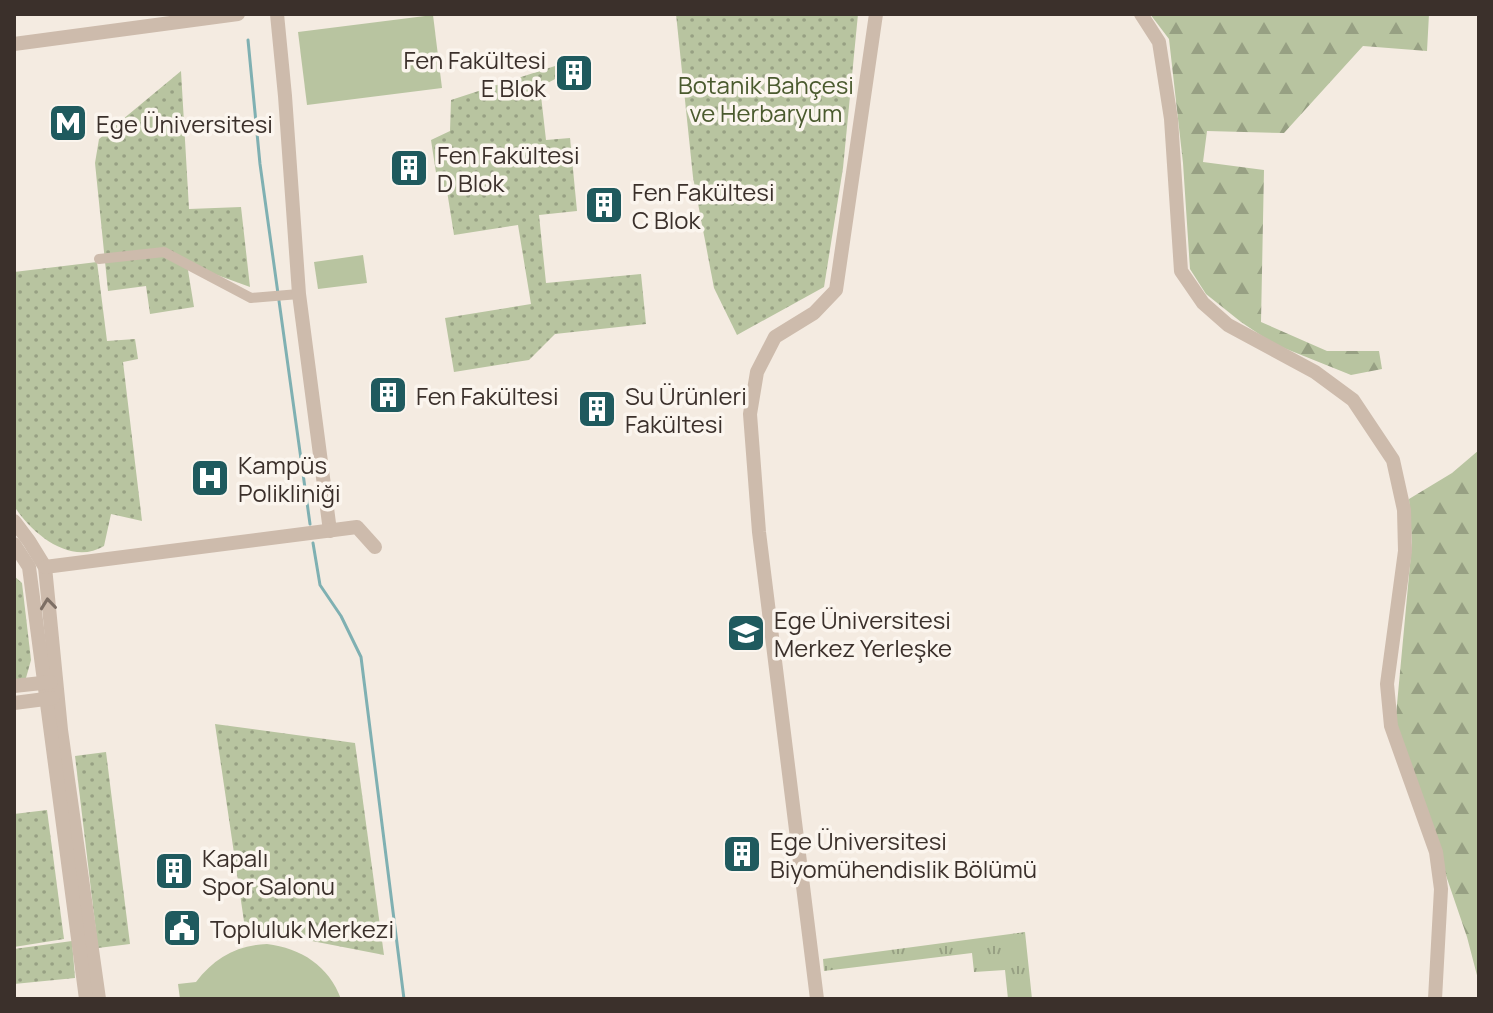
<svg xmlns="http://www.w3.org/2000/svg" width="1493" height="1013" viewBox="0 0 1493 1013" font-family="Manrope,sans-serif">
  <defs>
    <pattern id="grass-dots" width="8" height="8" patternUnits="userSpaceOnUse" patternTransform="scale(2)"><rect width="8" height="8" fill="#b8c4a0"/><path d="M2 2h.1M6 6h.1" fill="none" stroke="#97a083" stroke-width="1.8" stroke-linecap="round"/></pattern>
    <pattern id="forest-firs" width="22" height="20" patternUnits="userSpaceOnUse" patternTransform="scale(2)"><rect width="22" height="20" fill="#b8c4a0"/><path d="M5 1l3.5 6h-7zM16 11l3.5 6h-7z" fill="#97a083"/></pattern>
    <pattern id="park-tufts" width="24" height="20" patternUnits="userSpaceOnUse" patternTransform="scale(2)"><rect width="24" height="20" fill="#b8c4a0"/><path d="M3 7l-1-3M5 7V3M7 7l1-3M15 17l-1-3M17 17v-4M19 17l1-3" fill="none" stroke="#97a083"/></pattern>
  </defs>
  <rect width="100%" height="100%" fill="#f4ebe1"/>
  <g fill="url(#grass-dots)">
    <path d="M 676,14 L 858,14 L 843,168 L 824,287 L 737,335 L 714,288 L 693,177 Z"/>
    <path d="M 555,66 L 557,78 L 540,87 L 546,140 L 570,138 L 577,211 L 539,215 L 546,283 L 641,274 L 646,324 L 555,334 L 529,360 L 454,372 L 445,318 L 531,304 L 518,225 L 454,235 L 447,191 L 439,192 L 431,140 L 450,131 L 451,100 Z"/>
    <path d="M 181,71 L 189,209 L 241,207 L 250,287 L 187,264 L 194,307 L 150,314 L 146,286 L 108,291 L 95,163 L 99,139 Z"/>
    <path d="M 97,262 L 107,341 L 135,339 L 138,359 L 123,362 L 142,521 L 111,514 L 104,546 C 71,566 32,534 14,506 L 14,272 Z"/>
    <path d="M 14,576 L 22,583 L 31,660 L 26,678 L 14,680 Z"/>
    <path d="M 215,724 L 355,743 L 384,955 L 245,928 Z"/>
    <path d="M 106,752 L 130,944 L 98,948 L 75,756 Z"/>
    <path d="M 47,810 L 64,939 L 14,947 L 14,814 Z"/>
    <path d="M 72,941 L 75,978 L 14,984 L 14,949 Z"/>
  </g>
  <g fill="url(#forest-firs)">
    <path d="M 1150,14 L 1429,14 L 1427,51 L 1363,46 L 1284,133 L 1207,131 L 1203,162 L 1264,170 L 1261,322 L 1327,351 L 1379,351 L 1382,369 L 1351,375 L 1274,344 L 1241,322 L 1206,294 L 1190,269 L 1183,163 L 1169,39 Z"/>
    <path d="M 1479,450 L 1479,983 L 1467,937 L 1395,726 L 1412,543 L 1409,499 L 1452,473 Z"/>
  </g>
  <path fill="url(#park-tufts)" d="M 1025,932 L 1032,999 L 1008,999 L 1005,970 L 974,972 L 972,953 L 824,971 L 823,959 Z"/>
  <g fill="#b8c4a0">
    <path d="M 433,15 L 442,88 L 307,105 L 298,32 Z"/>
    <path d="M 363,255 L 367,283 L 318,289 L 314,262 Z"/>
    <path d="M 267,944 C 301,948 329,966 341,999 L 180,999 L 178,984 L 196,982 C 214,958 237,945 267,944 Z"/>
  </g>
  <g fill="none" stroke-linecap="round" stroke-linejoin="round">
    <g stroke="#7fb0b2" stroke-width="3">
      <path d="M 248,40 L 260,164 L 310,524"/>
      <path d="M 313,543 L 320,585 L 341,616 L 361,657 L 404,999"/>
    </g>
    <path stroke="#cdbbac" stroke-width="10" d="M 99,259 L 164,252 L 251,298 L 299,294"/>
    <g stroke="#cdbbac" stroke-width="14">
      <path d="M 277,14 L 285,96 L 299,294 L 330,531"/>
      <path d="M 1141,14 L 1159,42 L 1171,119 L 1181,271 L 1203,303 L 1228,325 L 1315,372 L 1353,400 L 1393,460 L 1404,510 L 1405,551 L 1387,684 L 1391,726 L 1436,852 L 1441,889 L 1435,999"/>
      <path d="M 14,44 L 238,14"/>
      <path d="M 14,521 L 29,541 L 45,567 L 61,730 L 99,999"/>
      <path d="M 14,544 L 29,567 L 86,999"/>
      <path d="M 45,567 L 357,527 L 375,547"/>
      <path d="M 14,686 L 51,682"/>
      <path d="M 14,703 L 53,698"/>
      <path d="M 817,999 L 759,532 L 750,414 L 757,372 L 775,337 L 814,313 L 836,290 L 876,14"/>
    </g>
  </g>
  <defs><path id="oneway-chevron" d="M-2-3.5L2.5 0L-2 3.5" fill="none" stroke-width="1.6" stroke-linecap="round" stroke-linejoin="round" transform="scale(2)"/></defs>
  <use stroke="#7d6f65" href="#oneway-chevron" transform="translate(48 604) rotate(-96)"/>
  <defs>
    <g id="building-square" transform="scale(2)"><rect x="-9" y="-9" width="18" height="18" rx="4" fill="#1f5a5e" stroke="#fbf5ee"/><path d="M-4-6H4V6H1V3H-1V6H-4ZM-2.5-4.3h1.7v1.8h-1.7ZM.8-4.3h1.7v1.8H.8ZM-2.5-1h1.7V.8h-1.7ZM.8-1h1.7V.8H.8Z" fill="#fff"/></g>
    <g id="metro-square" transform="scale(2)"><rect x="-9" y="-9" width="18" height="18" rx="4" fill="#1f5a5e" stroke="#fbf5ee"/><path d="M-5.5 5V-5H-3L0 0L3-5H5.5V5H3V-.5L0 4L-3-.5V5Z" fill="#fff"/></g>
    <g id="hospital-square" transform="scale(2)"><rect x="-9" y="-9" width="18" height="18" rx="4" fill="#1f5a5e" stroke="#fbf5ee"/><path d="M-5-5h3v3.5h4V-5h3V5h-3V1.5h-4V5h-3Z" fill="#fff"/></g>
    <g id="university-square" transform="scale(2)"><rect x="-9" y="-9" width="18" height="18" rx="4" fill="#1f5a5e" stroke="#fbf5ee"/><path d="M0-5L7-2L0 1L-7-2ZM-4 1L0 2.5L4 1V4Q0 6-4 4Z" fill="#fff"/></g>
    <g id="civic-square" transform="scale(2)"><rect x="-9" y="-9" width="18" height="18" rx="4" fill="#1f5a5e" stroke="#fbf5ee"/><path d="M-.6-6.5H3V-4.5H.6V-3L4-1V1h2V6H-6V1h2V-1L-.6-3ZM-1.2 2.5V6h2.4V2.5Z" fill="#fff"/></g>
  </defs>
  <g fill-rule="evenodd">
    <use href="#building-square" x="574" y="73"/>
    <use href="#metro-square" x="68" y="123"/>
    <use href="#building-square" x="409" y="168"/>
    <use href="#building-square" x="604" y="205"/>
    <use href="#building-square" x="388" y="395"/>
    <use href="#building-square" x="597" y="409"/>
    <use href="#hospital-square" x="210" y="478"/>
    <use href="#university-square" x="746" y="633"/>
    <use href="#building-square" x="742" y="854"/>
    <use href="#building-square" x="174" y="871"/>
    <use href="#civic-square" x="182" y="928"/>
  </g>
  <g text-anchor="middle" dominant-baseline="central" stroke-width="7" stroke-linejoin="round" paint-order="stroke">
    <g font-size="24" fill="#3b302b" stroke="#fbf5ee" text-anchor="start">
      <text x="546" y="59" text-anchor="end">Fen Fakültesi<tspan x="546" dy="28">E Blok</tspan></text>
      <text x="96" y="123">Ege Üniversitesi</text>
      <text x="437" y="154">Fen Fakültesi<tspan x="437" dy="28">D Blok</tspan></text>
      <text x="632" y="191">Fen Fakültesi<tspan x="632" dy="28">C Blok</tspan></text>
      <text x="416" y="395">Fen Fakültesi</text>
      <text x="625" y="395">Su Ürünleri<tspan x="625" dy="28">Fakültesi</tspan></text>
      <text x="238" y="464">Kampüs<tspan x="238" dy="28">Polikliniği</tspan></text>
      <text x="774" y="619">Ege Üniversitesi<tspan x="774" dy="28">Merkez Yerleşke</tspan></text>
      <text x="770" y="840">Ege Üniversitesi<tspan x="770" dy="28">Biyomühendislik Bölümü</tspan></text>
      <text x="202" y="857">Kapalı<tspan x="202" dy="28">Spor Salonu</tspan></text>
      <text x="210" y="928">Topluluk Merkezi</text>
    </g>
    <g font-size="24" fill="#4a5a2e" stroke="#fbf5ee">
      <text x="766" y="84">Botanik Bahçesi<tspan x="766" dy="28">ve Herbaryum</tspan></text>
    </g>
  </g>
  <rect width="1493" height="1013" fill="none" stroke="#3b302b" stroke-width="32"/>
</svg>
